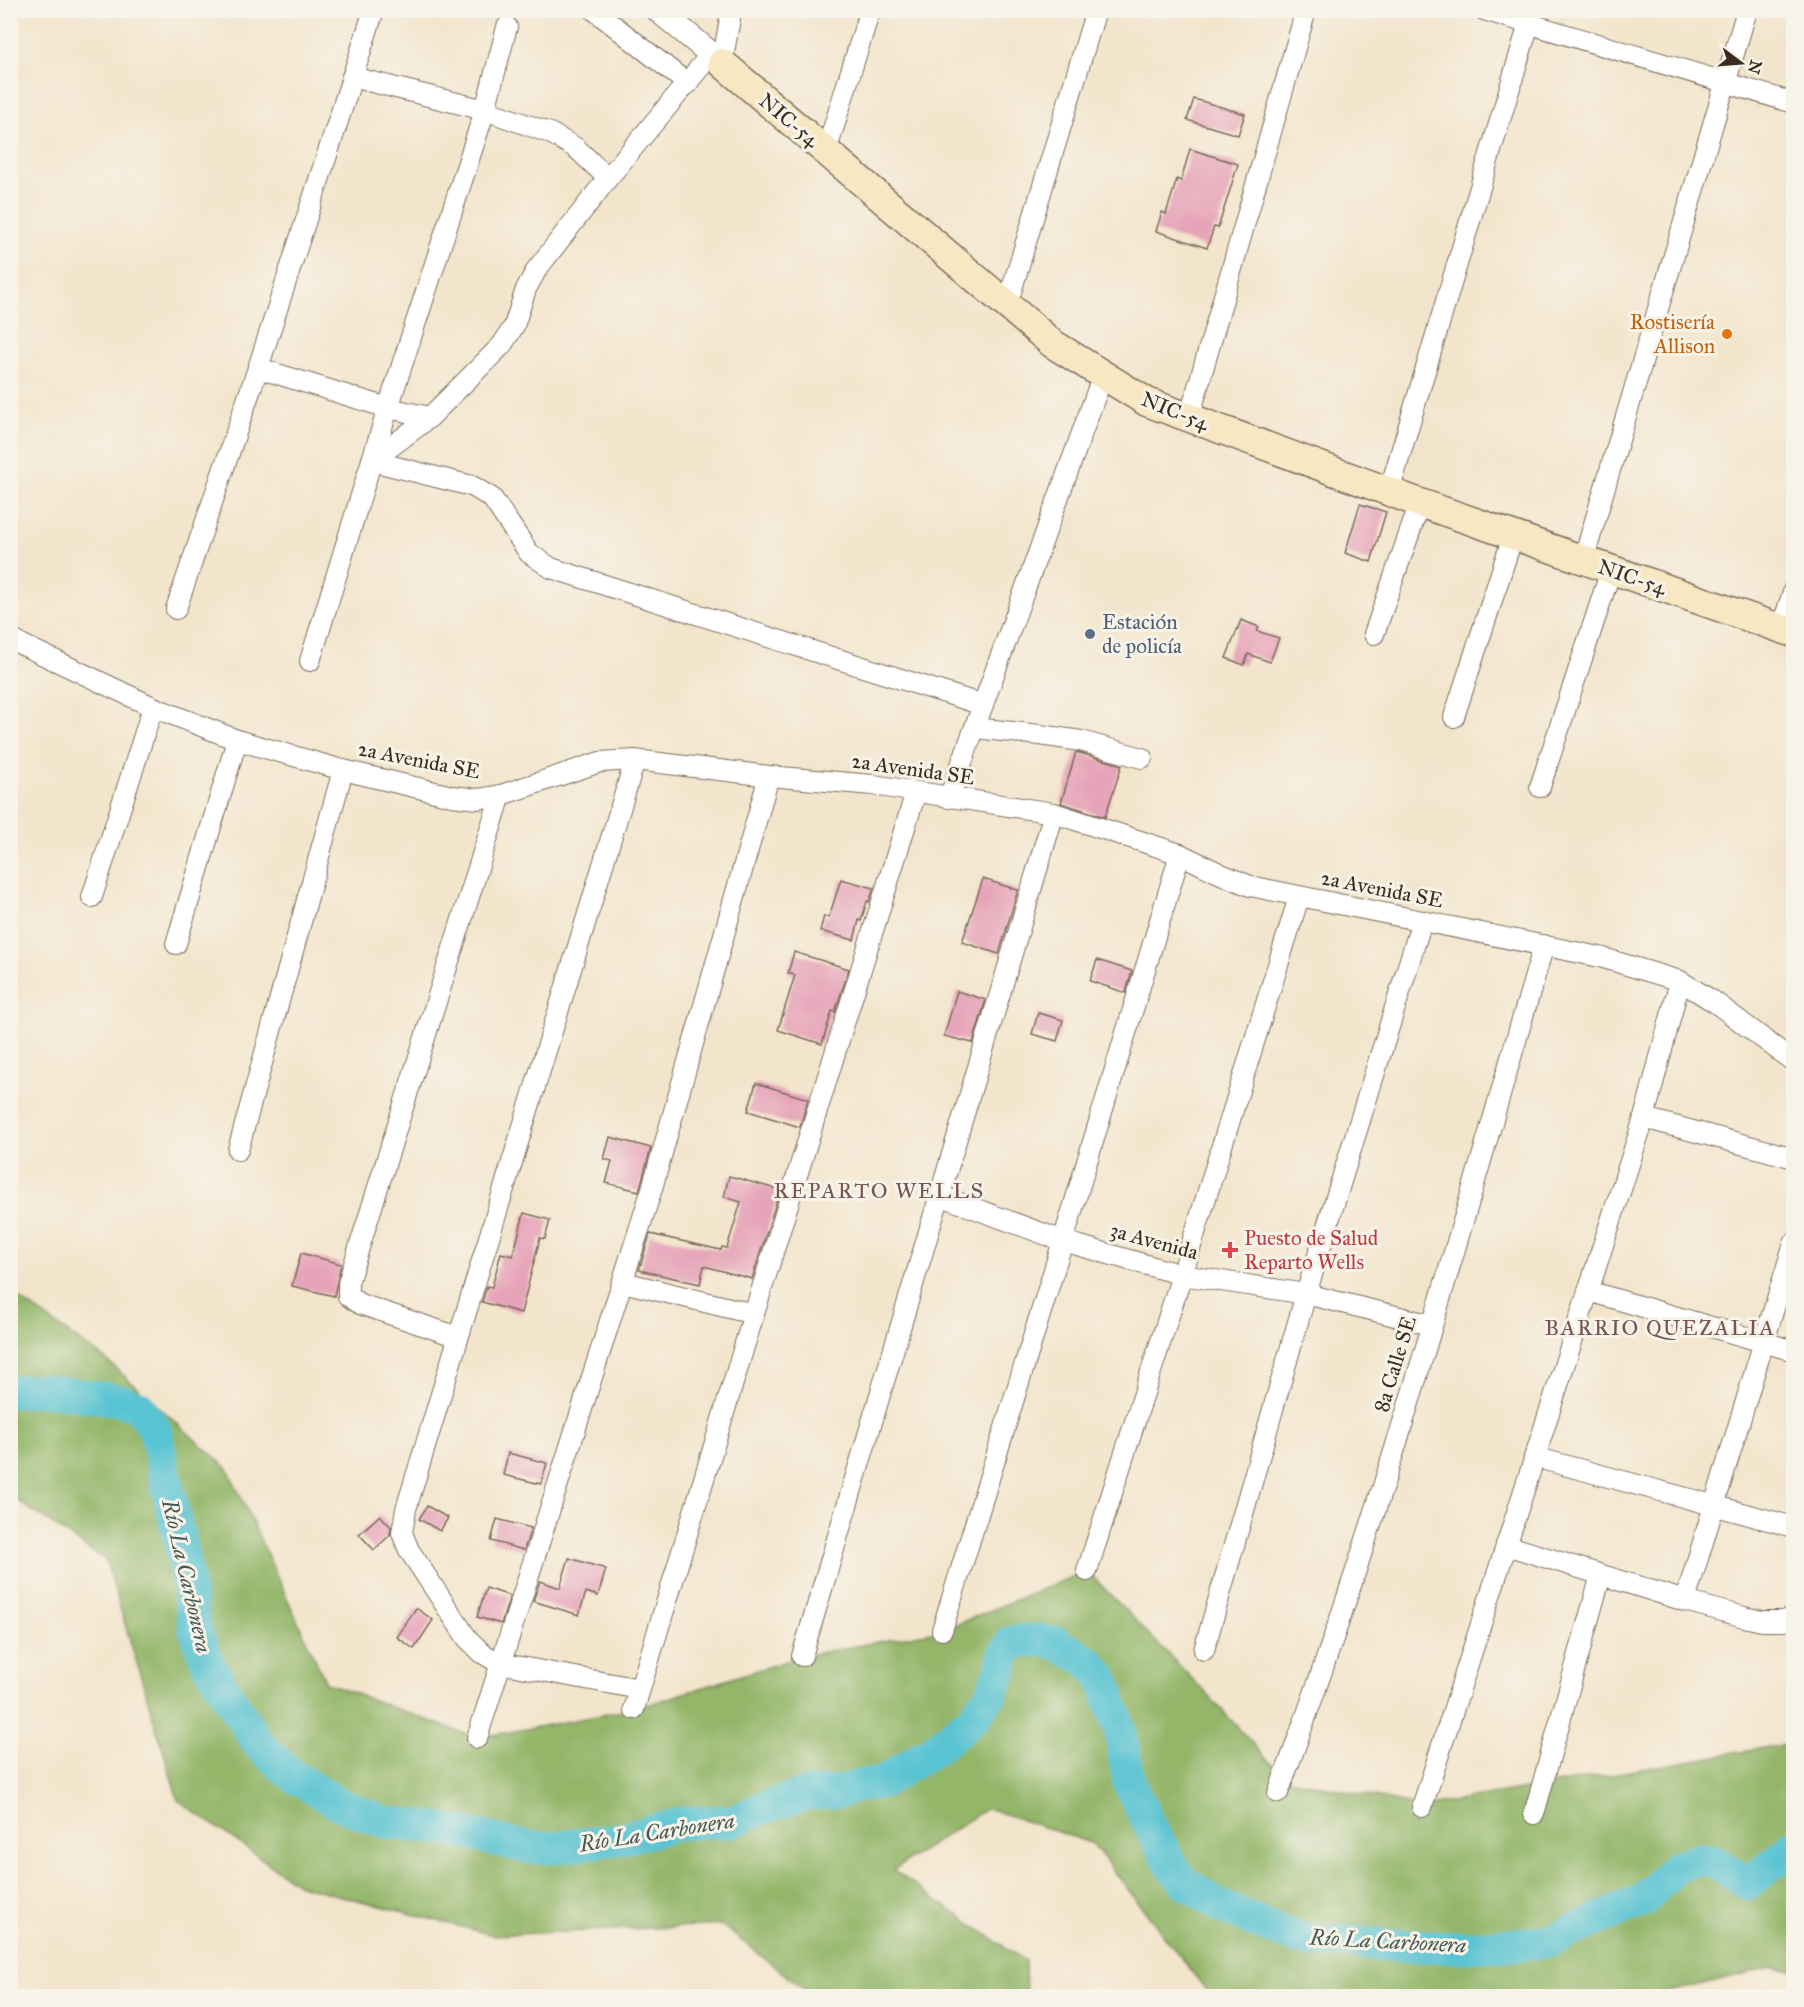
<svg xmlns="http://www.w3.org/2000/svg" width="1804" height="2007" viewBox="0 0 1804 2007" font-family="'IM FELL Great Primer',serif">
  <rect width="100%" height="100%" fill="#f7f3e8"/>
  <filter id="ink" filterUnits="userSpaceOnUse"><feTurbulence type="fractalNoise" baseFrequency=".0167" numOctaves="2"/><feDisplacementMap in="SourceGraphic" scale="12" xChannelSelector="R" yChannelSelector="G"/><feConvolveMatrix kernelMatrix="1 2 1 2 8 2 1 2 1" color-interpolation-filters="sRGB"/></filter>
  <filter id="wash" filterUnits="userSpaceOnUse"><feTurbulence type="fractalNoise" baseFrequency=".008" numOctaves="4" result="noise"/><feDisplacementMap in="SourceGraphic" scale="24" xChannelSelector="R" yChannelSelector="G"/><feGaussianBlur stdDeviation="1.35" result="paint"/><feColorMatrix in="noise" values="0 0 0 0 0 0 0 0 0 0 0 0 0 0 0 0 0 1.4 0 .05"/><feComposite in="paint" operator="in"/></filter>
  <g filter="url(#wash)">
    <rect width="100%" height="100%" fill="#f3e5cc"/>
    <path fill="#93b669" stroke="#677044" stroke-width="1.5" d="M 10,1292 L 104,1358 L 228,1469 L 326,1683 L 477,1738 L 634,1709 L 802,1656 L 942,1630 L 1087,1571 L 1209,1696 L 1284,1778 L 1422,1807 L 1793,1743 L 1793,1970 L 1772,1967 L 1653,1996 L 1214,1996 L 1209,1994 L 1093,1844 L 987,1808 L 893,1870 L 1025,1961 L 1026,1996 L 813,1996 L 721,1925 L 493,1935 L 299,1885 L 178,1800 L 106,1561 L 11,1496 Z"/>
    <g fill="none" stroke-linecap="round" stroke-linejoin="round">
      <path stroke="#58c3d2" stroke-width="33" d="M 10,1392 L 44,1390 L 119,1400 L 139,1407 L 155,1429 L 184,1562 L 195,1629 L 208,1664 L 259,1745 L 293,1776 L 341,1805 L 384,1822 L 450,1830 L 531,1848 L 562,1847 L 624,1838 L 683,1823 L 734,1821 L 760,1809 L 806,1794 L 839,1792 L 859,1786 L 881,1783 L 939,1746 L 972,1719 L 990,1696 L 1001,1672 L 1004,1657 L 1012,1642 L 1037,1640 L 1056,1643 L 1088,1661 L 1103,1679 L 1120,1729 L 1129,1783 L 1152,1830 L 1175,1871 L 1187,1884 L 1220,1906 L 1285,1934 L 1312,1942 L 1336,1941 L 1384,1945 L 1464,1947 L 1547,1942 L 1643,1900 L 1677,1866 L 1702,1859 L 1713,1861 L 1747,1884 L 1783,1856 L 1794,1845"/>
    </g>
    <g id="blocks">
      <g fill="#e6a4b9">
        <path d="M 1194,99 L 1245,114 L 1238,135 L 1187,120 Z"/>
        <path d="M 1190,149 L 1238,164 L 1218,228 L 1214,227 L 1207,248 L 1156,231 L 1162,212 L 1166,214 L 1177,179 L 1181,181 Z"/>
        <path d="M 1360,504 L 1386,512 L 1371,562 L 1345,553 Z"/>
        <path d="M 1241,620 L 1259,627 L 1257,631 L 1279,638 L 1270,662 L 1248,654 L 1244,665 L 1226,658 Z"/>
        <path d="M 1076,752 L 1122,765 L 1105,817 L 1061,803 Z"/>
        <path d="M 841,879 L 874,888 L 869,902 L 867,901 L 861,921 L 859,920 L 854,940 L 820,931 L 824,916 L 829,917 Z"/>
        <path d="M 983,879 L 1018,890 L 999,954 L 962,942 Z"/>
        <path d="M 794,952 L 849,969 L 835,1012 L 832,1011 L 822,1044 L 778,1030 L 795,975 L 788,973 Z"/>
        <path d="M 1097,960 L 1132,971 L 1126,993 L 1090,981 Z"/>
        <path d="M 957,991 L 986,1000 L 973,1043 L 944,1036 Z"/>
        <path d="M 1038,1013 L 1063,1020 L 1057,1041 L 1032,1034 Z"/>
        <path d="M 756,1083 L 808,1099 L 800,1127 L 748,1111 Z"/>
        <path d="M 610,1137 L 651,1148 L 639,1191 L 606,1183 L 612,1161 L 604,1159 Z"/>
        <path d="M 729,1176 L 780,1190 L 752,1279 L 704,1266 L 700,1284 L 639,1270 L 650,1234 L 721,1250 L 722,1247 L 727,1248 L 741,1202 L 724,1197 Z"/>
        <path d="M 524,1213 L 550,1220 L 545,1239 L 540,1238 L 521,1313 L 482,1302 L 487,1286 L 492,1287 L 501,1253 L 513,1256 Z"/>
        <path d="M 301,1253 L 341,1264 L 334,1296 L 292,1286 Z"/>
        <path d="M 508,1453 L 547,1463 L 541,1484 L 503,1475 Z"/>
        <path d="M 427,1506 L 448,1518 L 440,1531 L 419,1519 Z"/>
        <path d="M 380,1515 L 391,1527 L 390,1535 L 374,1550 L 359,1534 Z"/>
        <path d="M 497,1519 L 531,1528 L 524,1550 L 491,1541 Z"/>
        <path d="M 569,1558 L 606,1569 L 598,1596 L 586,1592 L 579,1615 L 533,1601 L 540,1581 L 560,1588 Z"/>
        <path d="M 486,1588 L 510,1596 L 501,1624 L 477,1617 Z"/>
        <path d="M 416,1608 L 433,1620 L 414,1649 L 397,1637 Z"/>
      </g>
    </g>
  </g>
  <g filter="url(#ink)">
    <use href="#blocks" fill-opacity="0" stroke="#7b6b5b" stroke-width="1.5"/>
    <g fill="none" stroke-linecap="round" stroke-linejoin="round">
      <g stroke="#7b6b5b" stroke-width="22">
        <g id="minor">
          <path d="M 594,10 L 688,84"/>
          <path d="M 1484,10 L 1794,103"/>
          <path d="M 722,63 L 730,19 L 730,10"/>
          <path d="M 352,77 L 485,110 L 550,133 L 576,148 L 608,178"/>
          <path d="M 826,152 L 870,10"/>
          <path d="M 1007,305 L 1096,10"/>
          <path d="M 258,368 L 388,408 L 430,417 L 502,345 L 514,326 L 526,289 L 537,269 L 608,178 L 711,54"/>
          <path d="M 1189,418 L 1306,10"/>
          <path d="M 372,461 L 472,486 L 492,498 L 529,553 L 551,568 L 983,705"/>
          <path d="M 372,461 L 430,417"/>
          <path d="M 1389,492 L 1533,10"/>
          <path d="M 1583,561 L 1747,10"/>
          <path d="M 176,609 L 258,368 L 374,10"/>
          <path d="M 1781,629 L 1794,589"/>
          <path d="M 1374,634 L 1420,503"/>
          <path d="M 10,639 L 153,707 L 237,740 L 343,770 L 452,796 L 478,799 L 501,795 L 600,762 L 635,760 L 769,776 L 873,785 L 1054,813 L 1180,854 L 1221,874 L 1250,886 L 1600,957 L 1680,981 L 1716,1003 L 1794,1062"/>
          <path d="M 310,661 L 388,408 L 485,110 L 507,27"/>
          <path d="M 1454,717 L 1513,536"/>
          <path d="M 975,728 L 1040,735 L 1081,741 L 1142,758"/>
          <path d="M 635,760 L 406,1509 L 402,1533 L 409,1550 L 467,1638 L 482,1653 L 499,1663 L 640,1689"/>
          <path d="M 1540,787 L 1611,570"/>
          <path d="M 949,798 L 1103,375"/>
          <path d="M 92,897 L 153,707"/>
          <path d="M 176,944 L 237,740"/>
          <path d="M 1644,1118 L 1794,1158"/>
          <path d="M 238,1150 L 343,770"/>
          <path d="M 941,1196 L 1063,1241 L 1182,1275 L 1306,1294 L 1432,1325"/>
          <path d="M 623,1282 L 754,1314"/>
          <path d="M 1588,1291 L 1794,1351"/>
          <path d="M 458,1337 L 360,1304 L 348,1296 L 348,1283 L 501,795"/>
          <path d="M 1534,1457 L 1794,1527"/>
          <path d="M 1506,1545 L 1685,1601 L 1744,1617 L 1762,1621 L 1783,1621 L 1794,1617"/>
          <path d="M 1087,1571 L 1182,1275 L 1299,897"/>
          <path d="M 1685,1601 L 1794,1243"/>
          <path d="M 942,1630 L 1063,1241 L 1180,854"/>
          <path d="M 1204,1650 L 1306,1294 L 1422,921"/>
          <path d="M 802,1656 L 1054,813"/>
          <path d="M 634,1709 L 754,1314 L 916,792"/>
          <path d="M 477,1738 L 651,1192 L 769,776"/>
          <path d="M 1278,1793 C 1382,1516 1460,1229 1544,945"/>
          <path d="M 1422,1807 L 1644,1118 L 1680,981"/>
          <path d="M 1534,1814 L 1601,1575"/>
        </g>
      </g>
      <g stroke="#7b6b5b" stroke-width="26">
        <path id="tertiary" d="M 658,10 L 722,63"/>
      </g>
      <g stroke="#7b6b5b" stroke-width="31">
        <path id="secondary" d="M 722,63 L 1053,344 L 1147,402 L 1420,503 L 1794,633"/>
      </g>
      <use href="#minor" stroke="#fff" stroke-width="20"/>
      <use href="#tertiary" stroke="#fff" stroke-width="24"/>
      <use href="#secondary" stroke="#f7e8c3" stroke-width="28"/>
    </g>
  </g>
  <circle fill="#e8710a" stroke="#f7f3e8" stroke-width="2" cx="1727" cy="334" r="6"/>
  <circle fill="#5c6f8a" stroke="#f7f3e8" stroke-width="2" cx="1090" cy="634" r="6"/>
  <path fill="#e0444e" stroke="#f7f3e8" stroke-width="2" d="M1227 1241h6v6h6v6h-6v6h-6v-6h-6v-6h6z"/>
  <g text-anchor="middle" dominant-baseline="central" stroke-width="6" stroke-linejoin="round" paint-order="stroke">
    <g font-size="21" fill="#3b2a1e" stroke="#f7f3e8">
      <text transform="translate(789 120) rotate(40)">NIC-54</text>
      <text transform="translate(1175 411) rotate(22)">NIC-54</text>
      <text transform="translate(1632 577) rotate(19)">NIC-54</text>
      <text transform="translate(419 760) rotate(11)">2a Avenida SE</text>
      <text transform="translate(913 769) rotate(8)">2a Avenida SE</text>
      <text transform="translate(1382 889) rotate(11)">2a Avenida SE</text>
      <text transform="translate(1154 1241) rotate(15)">3a Avenida</text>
      <text transform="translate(1395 1364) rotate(-73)">8a Calle SE</text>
    </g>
    <g font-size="21" fill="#c56008" stroke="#f7f3e8" text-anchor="end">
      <text x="1715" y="322">Rostisería<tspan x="1715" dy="24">Allison</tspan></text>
    </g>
    <g font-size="21" fill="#4e5e75" stroke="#f7f3e8" text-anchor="start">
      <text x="1102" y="622">Estación<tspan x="1102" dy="24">de policía</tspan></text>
    </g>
    <g font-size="21" fill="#be3a42" stroke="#f7f3e8" text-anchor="start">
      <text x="1244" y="1238">Puesto de Salud<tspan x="1244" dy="24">Reparto Wells</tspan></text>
    </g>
    <g font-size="22" letter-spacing="1.5" fill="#775554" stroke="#f7f3e8">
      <text x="879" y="1190">REPARTO WELLS</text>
      <text x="1660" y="1327">BARRIO QUEZALIA</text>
    </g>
    <g font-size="22" font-style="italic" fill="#445854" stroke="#f7f3e8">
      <text transform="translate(187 1576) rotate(77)">Río La Carbonera</text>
      <text transform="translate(657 1832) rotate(-9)">Río La Carbonera</text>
      <text transform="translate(1388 1941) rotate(3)">Río La Carbonera</text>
    </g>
  </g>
  <rect width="1804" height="2007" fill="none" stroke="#f7f3e8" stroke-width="36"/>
  <g transform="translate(1741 63) rotate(106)" stroke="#f7f3e8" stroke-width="4.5" paint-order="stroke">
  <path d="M0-4.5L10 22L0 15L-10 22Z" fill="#3b2a1e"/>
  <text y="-9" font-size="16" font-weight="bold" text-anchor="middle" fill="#3b2a1e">N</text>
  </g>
</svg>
